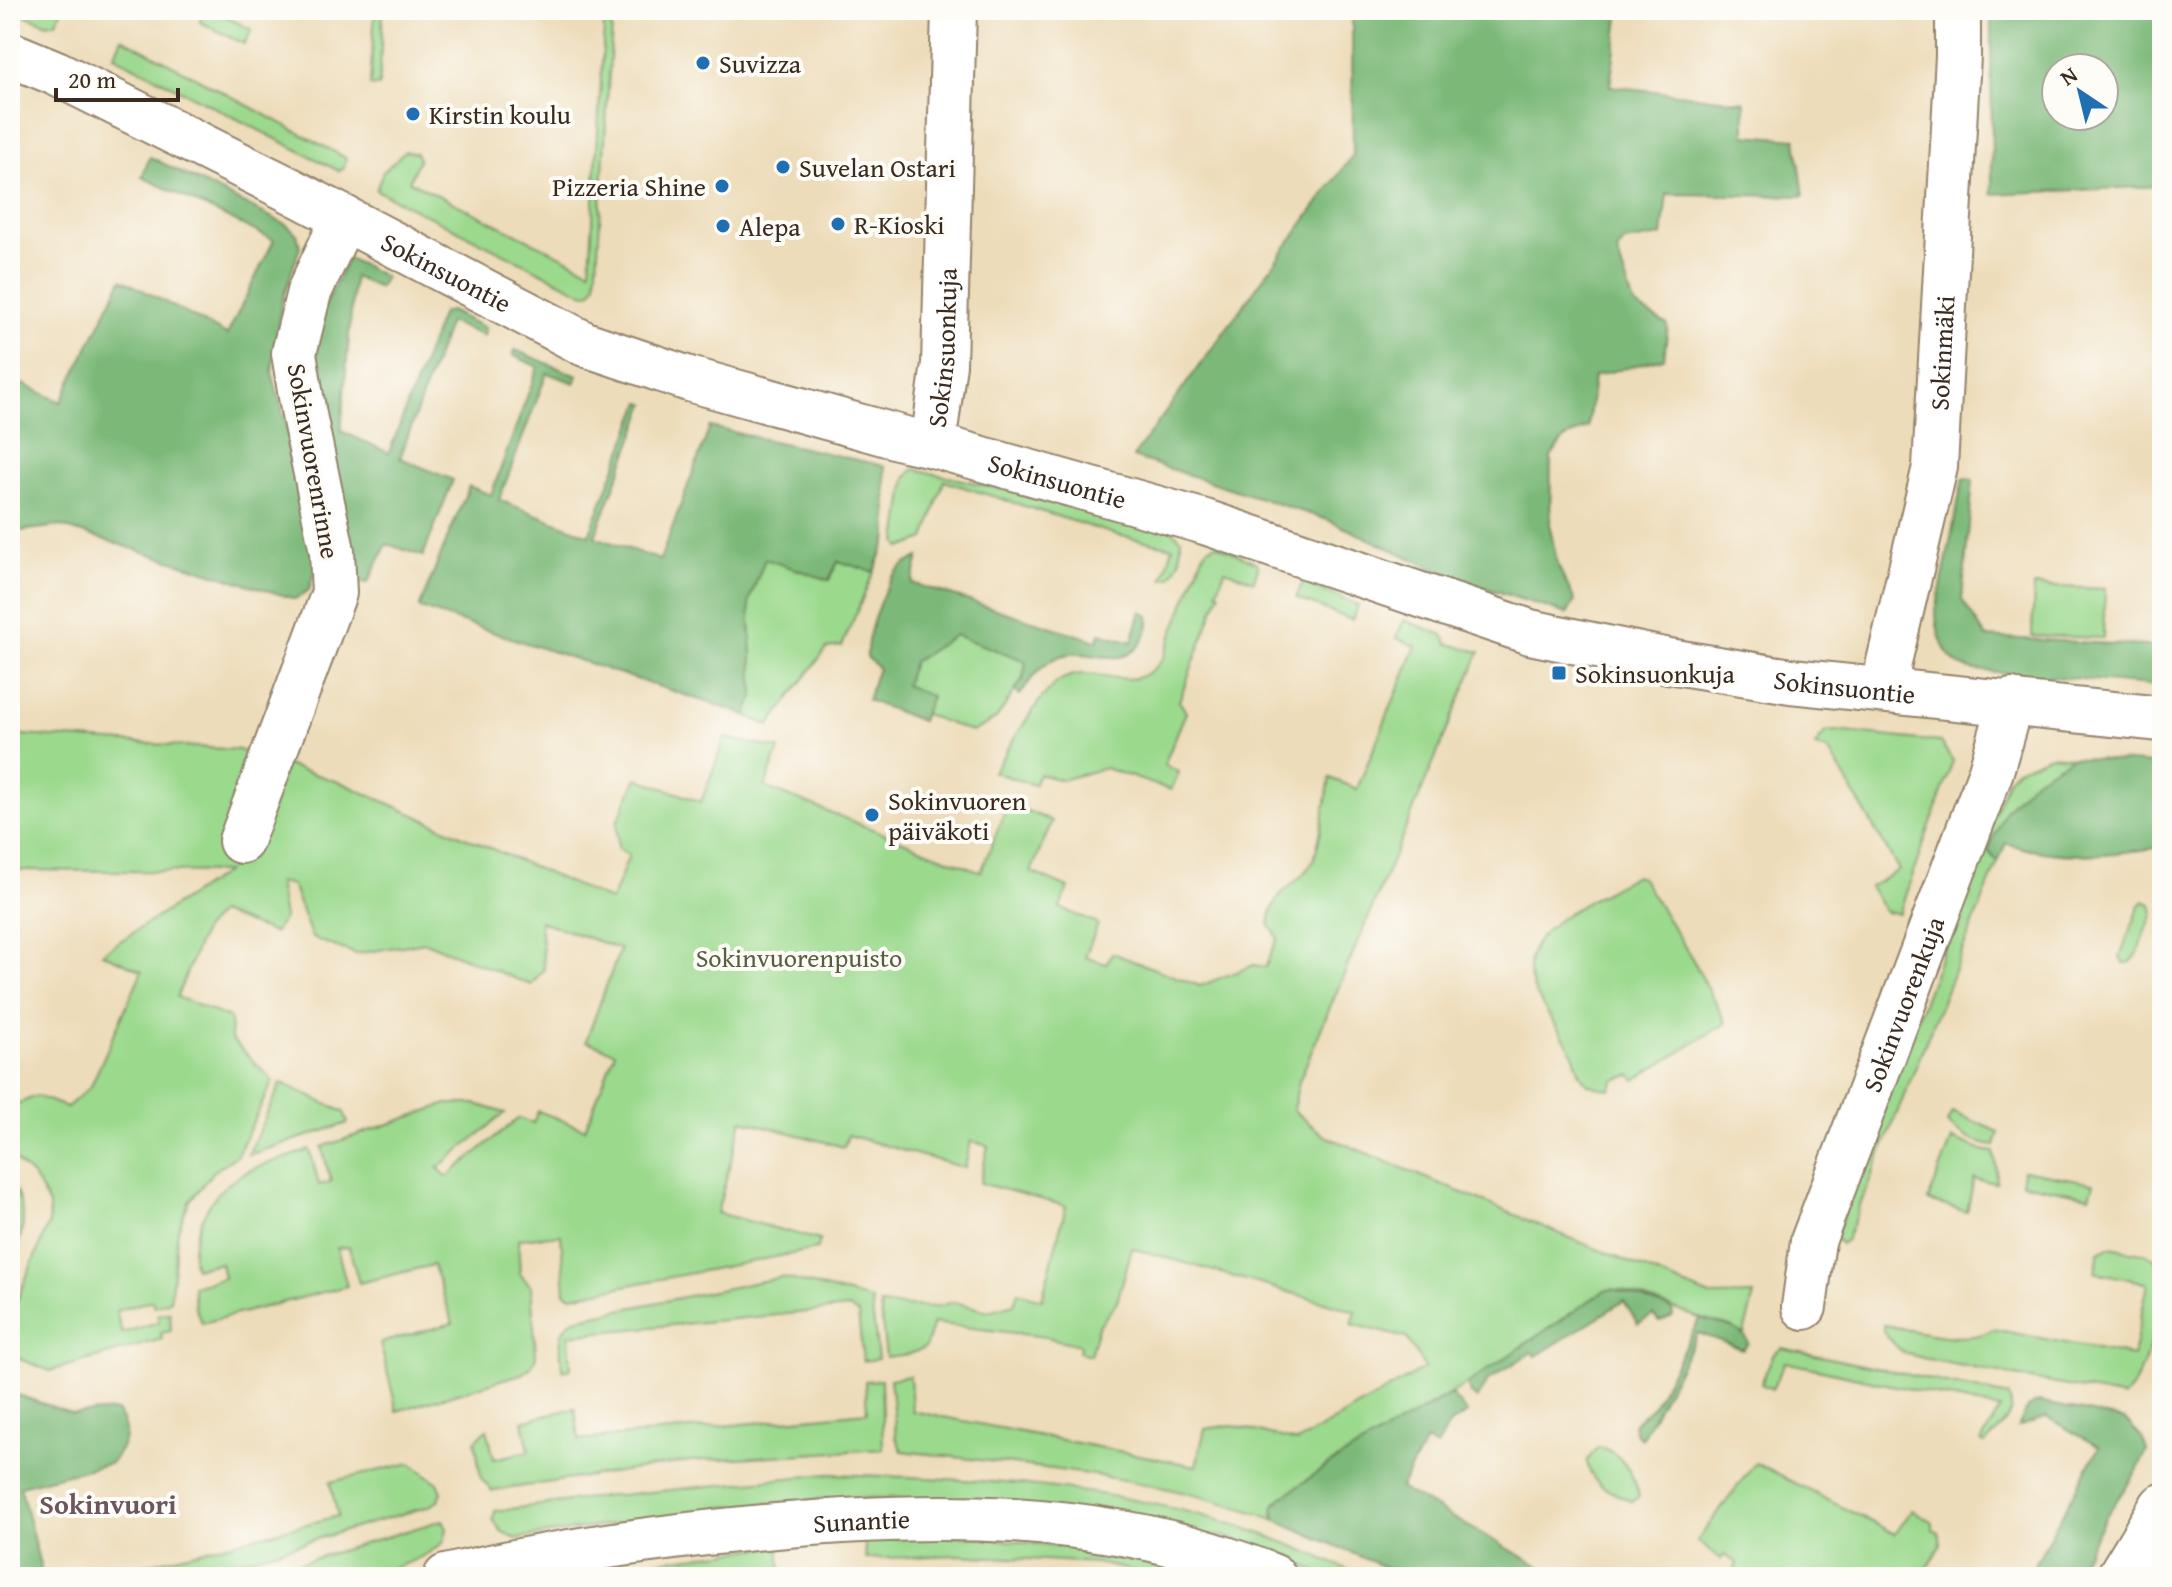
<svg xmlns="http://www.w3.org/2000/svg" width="2172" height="1587" viewBox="0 0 2172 1587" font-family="'Gentium Book Plus',serif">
  <rect width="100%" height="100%" fill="#fdfcf7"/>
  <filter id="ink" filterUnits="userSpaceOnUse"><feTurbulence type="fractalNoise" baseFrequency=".0125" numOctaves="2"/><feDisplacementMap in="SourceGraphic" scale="16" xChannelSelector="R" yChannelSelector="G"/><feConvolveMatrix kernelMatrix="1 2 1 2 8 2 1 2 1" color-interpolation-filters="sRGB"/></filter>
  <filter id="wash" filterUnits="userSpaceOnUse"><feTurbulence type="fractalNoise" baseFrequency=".006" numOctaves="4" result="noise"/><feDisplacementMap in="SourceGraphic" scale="32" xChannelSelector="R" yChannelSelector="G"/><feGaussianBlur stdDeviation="1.8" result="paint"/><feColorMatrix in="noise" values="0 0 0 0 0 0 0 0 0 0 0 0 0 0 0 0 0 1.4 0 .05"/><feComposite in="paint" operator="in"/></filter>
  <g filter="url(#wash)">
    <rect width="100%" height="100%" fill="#eddcb9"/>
    <g fill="#9bd98d" stroke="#6b8256" stroke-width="2">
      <path d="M 11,10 L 62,10 L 56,22 L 48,24 Z"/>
      <path d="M 200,10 L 226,10 L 227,17 L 252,30 L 244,44 L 200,22 Z"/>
      <path d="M 375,10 L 383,10 L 379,86 L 370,85 Z"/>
      <path d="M 605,10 L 613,10 L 596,284 L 591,292 L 585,294 L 376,190 L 383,172 L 405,151 L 416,153 L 419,159 L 409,181 L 590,270 Z"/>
      <path d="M 122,38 L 346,158 L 344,168 L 339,171 L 114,56 Z"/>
      <path d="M 914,469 L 1170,528 L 1181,539 L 1180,561 L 1171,577 L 1163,579 L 1173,547 L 1117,535 L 944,481 L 925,539 L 901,548 L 897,542 L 906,478 Z"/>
      <path d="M 1216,544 L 1257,563 L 1258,567 L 1254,581 L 1225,570 L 1217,591 L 1220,593 L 1179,701 L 1186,712 L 1164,765 L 1179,772 L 1171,790 L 1105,768 L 1061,780 L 1039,774 L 1034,785 L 993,772 C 1009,749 1038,695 1059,681 C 1097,658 1130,702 1163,659 L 1203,555 L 1207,549 Z"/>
      <path d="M 765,559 L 829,580 L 838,561 L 874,572 L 842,646 L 827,648 L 769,726 L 746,715 L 754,696 L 749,601 Z"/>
      <path d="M 1303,582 L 1358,605 L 1352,620 L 1296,598 Z"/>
      <path d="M 2034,586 L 2105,589 L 2103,638 L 2032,636 Z"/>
      <path d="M 1404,620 L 1443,635 L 1448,644 L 1480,652 L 1299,1081 L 1293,1110 L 1325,1136 L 1710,1296 L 1754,1295 L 1744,1334 L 1621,1290 L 1605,1290 L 1467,1384 L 1330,1464 L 1281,1498 L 1275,1503 L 1273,1514 L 1276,1520 C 1157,1476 1027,1466 902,1451 L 896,1438 L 890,1379 L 910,1376 L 912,1411 L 1196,1466 L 1205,1429 L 1232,1425 L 1297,1442 L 1425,1368 L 1407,1338 L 1352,1324 L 1356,1311 L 1132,1248 L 1117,1302 L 1098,1327 L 1090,1355 L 1079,1352 L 1080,1345 L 1046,1337 L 933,1323 L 925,1348 L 909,1354 L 886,1357 L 880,1305 L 935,1307 L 954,1302 L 988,1311 L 1014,1304 L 1018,1292 L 1042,1299 L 1066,1206 L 980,1183 L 988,1146 L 971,1141 L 965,1168 L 848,1135 L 844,1147 L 742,1120 L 717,1213 L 820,1240 L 817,1249 L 572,1296 L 565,1293 L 561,1235 L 518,1239 L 520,1274 L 531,1286 L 536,1357 L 530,1368 L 521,1374 L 397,1411 L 380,1343 L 453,1323 L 433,1265 L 359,1283 L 349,1247 L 337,1248 L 347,1286 L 202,1323 L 195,1308 L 193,1286 L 224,1278 L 221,1263 L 195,1268 C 191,1256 193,1243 197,1231 C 218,1171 256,1168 310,1150 L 319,1185 L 331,1182 L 322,1147 L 447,1104 L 476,1104 L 505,1113 L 438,1168 L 447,1177 L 519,1118 L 533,1123 L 538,1111 L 585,1129 L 615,1052 L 586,1041 L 620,949 L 540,921 L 544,969 L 531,985 L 425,942 L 356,954 L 312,938 L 292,885 L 278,882 L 284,918 L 274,933 L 219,913 L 204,929 L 177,997 L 230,1018 L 231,1039 L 273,1081 L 237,1155 L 213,1172 L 189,1202 L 178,1230 L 170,1301 L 154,1306 L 152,1300 L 116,1311 L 122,1333 L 159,1322 L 157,1315 L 170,1312 L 171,1331 L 161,1333 L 162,1339 L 50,1371 L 10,1355 L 10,1317 L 49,1223 L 49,1205 L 35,1179 L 10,1155 L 10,1107 L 36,1096 L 67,1107 L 91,1086 L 142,971 L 102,953 L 226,872 L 10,870 L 10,734 L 239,750 L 342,783 L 611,901 L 629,855 L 618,849 L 617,822 L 637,778 L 701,802 L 725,738 L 779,749 L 765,787 L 981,872 L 1008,803 L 1052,821 L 1031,872 L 1068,888 L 1060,908 L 1098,924 L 1085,957 L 1106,964 L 1112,953 L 1200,986 L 1254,965 L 1265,967 L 1278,938 L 1269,924 C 1274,886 1294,891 1311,864 C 1320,850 1326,797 1330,778 L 1357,789 L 1416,646 L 1396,638 Z"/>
      <path d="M 955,635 L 1027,661 L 1022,680 L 996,719 L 972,732 L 924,714 L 931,696 L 905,685 L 913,662 Z"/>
      <path d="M 1836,731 L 1940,742 L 1953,761 L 1899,913 L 1885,912 L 1870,887 L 1899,870 L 1829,751 L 1815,746 L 1826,732 Z"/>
      <path d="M 2050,755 L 2072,757 L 2035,779 L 1988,851 L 1998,862 L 1846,1240 L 1841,1244 L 1835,1237 L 2008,778 L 2017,769 Z"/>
      <path d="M 1635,875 L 1641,877 L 1693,960 L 1726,1023 L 1635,1080 L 1631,1075 L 1614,1080 L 1610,1089 C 1602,1088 1593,1088 1587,1083 C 1577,1074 1577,1060 1571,1050 C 1556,1020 1513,981 1535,945 C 1553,914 1605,894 1635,875 Z"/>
      <path d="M 2144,901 L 2151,904 L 2153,913 L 2136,956 L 2131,962 L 2125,964 L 2120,957 L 2140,905 Z"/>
      <path d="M 281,1083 L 344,1112 L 348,1123 L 248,1155 Z"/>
      <path d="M 1952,1112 L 1999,1132 L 1995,1146 C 1975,1144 1963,1136 1947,1123 Z"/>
      <path d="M 1952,1139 L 1980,1150 L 1994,1152 L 1997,1171 L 1996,1183 L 1974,1179 L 1967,1212 L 1928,1201 Z"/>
      <path d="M 2023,1170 L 2094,1183 L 2090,1196 L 2022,1183 Z"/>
      <path d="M 16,1191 C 29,1224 22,1233 10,1265 L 10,1206 Z"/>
      <path d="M 2109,1247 L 2142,1253 L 2155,1258 C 2158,1264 2162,1269 2162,1276 C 2164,1304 2145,1378 2124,1397 L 1927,1359 L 1903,1353 L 1883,1332 L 1883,1325 C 1913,1329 1967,1347 1993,1329 L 2133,1356 L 2148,1283 L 2095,1272 L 2099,1252 Z"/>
      <path d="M 782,1277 L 871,1300 L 878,1359 L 863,1361 L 858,1314 L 849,1308 L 569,1335 L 571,1369 L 562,1370 C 561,1352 555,1329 575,1319 Z"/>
      <path d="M 1782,1348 L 2008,1396 C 2019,1414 1997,1431 1985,1444 L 1981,1442 L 2000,1409 L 1785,1362 L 1772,1389 L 1761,1384 L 1773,1355 Z"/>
      <path d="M 881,1380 L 883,1449 L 691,1461 L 492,1491 L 481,1478 L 475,1441 L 487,1429 L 494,1459 L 529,1451 L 523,1421 L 575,1408 L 579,1440 L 867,1412 L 865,1381 Z"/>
      <path d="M 1598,1447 C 1620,1450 1635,1476 1639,1496 L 1633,1502 C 1614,1493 1589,1486 1587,1461 Z"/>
      <path d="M 410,1463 L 438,1483 L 442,1492 L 439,1499 L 430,1506 L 185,1577 L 97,1577 L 338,1516 L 330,1482 Z"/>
      <path d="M 1755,1463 L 1895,1534 L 1912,1510 L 1933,1522 L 1933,1530 L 1939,1533 L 1941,1544 L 1922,1577 L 1732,1577 L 1737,1563 L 1724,1555 L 1721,1559 L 1697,1541 Z"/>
      <path d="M 827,1474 C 965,1478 1109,1484 1241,1527 C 1283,1540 1324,1559 1364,1577 L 1328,1577 L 1277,1553 L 1226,1537 L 890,1498 L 820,1499 L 726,1507 L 516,1539 L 501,1531 L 493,1520 L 495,1511 L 600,1497 Z"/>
      <path d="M 443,1520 L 447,1528 L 444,1542 C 393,1584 314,1577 252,1577 Z"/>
      <path d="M 957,1535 L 1141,1555 L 1223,1577 L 1162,1577 L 1096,1563 L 957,1555 L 866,1559 L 864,1539 Z"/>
      <path d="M 779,1546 L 781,1568 L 709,1577 L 525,1577 Z"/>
    </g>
    <g fill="#7cb978" stroke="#5c724b" stroke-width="2" fill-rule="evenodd">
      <path d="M 1352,10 L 1620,10 L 1610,86 L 1745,102 L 1745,135 L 1796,139 L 1804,196 L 1667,194 L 1662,236 L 1624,242 L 1617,252 L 1634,305 L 1668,325 L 1664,358 L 1594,376 L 1588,427 L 1564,439 L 1551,457 L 1550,528 L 1558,566 L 1575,601 L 1567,614 L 1452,577 L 1328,520 L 1133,457 L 1353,155 Z"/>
      <path d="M 1991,10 L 2162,10 L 2162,186 L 1992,194 ZM 2056,68 L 2104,68 L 2104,116 L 2056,116 Z"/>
      <path d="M 150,157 L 287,225 L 297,234 L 300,247 L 281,304 L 272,372 L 301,481 L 317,563 L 309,590 L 295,599 L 60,526 L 10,532 L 10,378 L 61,402 L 122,279 L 227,335 L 274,240 L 142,177 Z"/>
      <path d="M 348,258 L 385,277 L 379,288 L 354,277 L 341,431 L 389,453 L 442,313 L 450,311 L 485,328 L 484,336 L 449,322 L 400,458 L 453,480 L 423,556 L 387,544 L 368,583 L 355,581 L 303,350 Z"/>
      <path d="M 515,350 L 578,376 L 575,383 L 547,373 L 499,500 L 589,535 L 641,402 L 646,404 L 595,537 L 660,560 L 710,427 L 885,466 L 888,538 L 874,572 L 838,561 L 829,580 L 765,559 L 749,601 L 754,696 L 746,715 L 419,608 L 469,486 L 491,495 L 538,367 L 513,355 Z"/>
      <path d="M 1963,479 L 1973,480 L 1962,600 L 1986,637 L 2162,647 L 2162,686 L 1974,670 C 1968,668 1959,666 1955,662 C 1941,650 1936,627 1936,611 Z"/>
      <path d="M 919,557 L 912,583 L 1097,641 L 1100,633 L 1132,642 L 1141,611 L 1149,616 C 1150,625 1148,631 1143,640 C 1123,674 1088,646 1061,656 C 1042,663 1031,679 1020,695 L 1015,690 L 1023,680 L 1026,661 L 955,635 L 913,662 L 905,685 L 931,696 L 921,721 L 867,700 L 878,668 L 867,657 C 865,638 882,592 893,576 C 900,566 909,562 919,557 Z"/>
      <path d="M 2072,757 L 2162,765 L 2162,847 C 2111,855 2055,861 2006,843 L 1998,862 L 1988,851 L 2005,810 L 2035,779 Z"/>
      <path d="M 1613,1289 L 1666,1307 L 1672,1310 L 1673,1316 L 1659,1322 L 1653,1315 L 1638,1324 L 1624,1301 L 1536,1356 L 1532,1352 L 1488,1380 L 1477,1399 L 1470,1393 L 1467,1384 L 1471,1381 L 1605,1290 Z"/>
      <path d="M 1700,1319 C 1717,1324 1742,1325 1748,1343 L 1743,1349 L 1698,1333 L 1641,1439 L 1636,1434 L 1633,1424 L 1653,1406 Z"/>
      <path d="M 15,1394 L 73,1414 L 117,1411 C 131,1433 126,1443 111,1463 L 20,1486 L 43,1577 L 10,1577 L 10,1408 Z"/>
      <path d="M 1451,1394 L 1467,1413 L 1450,1424 L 1437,1447 L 1426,1441 L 1400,1488 L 1559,1577 L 1407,1577 L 1276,1520 L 1273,1507 L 1281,1498 L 1330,1464 Z"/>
      <path d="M 2039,1402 L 2125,1420 L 2142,1438 L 2147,1451 L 2137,1471 L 2106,1516 L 2073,1577 L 2028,1577 L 2099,1447 L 2046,1417 L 2018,1427 L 2027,1408 Z"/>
    </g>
  </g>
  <g filter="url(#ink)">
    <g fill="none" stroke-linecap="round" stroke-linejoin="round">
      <g stroke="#94836c" stroke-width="48">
        <g id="minor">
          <path id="s1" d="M 10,54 L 56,73 L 290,190 L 585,344 L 689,379 L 905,439 L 933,445 L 1205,522 L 1530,632 L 1669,661 L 1791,681 L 2162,719"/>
          <path id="s2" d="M 933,445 L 944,364 L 954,10"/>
          <path id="s3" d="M 1885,689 L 1889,662 L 1935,467 L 1958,56 L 1958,10"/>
          <path d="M 241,841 L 334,593 L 332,551 L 304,415 L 294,353 L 309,292 L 344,218"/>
          <path id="s4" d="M 1804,1307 L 1813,1241 L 1991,771 L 2011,701"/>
          <path id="s5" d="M 446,1577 C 545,1553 644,1539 744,1529 C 921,1511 1107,1507 1274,1577"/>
          <path d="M 2119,1577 L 2162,1506"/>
        </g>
      </g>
      <use href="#minor" stroke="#fff" stroke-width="44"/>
    </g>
  </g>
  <g fill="#1f6fb2" stroke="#fdfcf7" stroke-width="3">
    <circle cx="703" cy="63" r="8"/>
    <circle cx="413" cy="114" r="8"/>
    <circle cx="783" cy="167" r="8"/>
    <circle cx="722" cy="186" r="8"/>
    <circle cx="838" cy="224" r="8"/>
    <circle cx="723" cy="226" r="8"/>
    <rect x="1551" y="665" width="16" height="16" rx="4"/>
    <circle cx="872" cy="815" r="8"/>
  </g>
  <g text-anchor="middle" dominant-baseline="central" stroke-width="8" stroke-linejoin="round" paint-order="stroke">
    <g font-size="26" fill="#3b2a1e" stroke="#fdfcf7" text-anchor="start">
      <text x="719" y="63">Suvizza</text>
      <text x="429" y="114">Kirstin koulu</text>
      <text x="799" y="167">Suvelan Ostari</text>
      <text x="706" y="186" text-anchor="end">Pizzeria Shine</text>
      <text x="854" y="224">R-Kioski</text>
      <text x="739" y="226">Alepa</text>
      <text x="1575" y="673">Sokinsuonkuja</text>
      <text x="888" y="800">Sokinvuoren<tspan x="888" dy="30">päiväkoti</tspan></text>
    </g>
    <g font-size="26" fill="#3b2a1e" stroke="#fdfcf7">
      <text stroke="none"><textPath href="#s1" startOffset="488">Sokinsuontie</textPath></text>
      <text stroke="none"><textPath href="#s2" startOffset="98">Sokinsuonkuja</textPath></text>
      <text stroke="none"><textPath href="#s3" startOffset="342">Sokinmäki</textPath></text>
      <text transform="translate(314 461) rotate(80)">Sokinvuorenrinne</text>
      <text stroke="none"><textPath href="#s1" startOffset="1136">Sokinsuontie</textPath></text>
      <text stroke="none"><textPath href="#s1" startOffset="1952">Sokinsuontie</textPath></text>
      <text stroke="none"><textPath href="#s4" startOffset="320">Sokinvuorenkuja</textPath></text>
      <text stroke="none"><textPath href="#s5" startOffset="420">Sunantie</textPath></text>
    </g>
    <g font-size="26" fill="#585f3f" stroke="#fdfcf7">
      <text x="799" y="957">Sokinvuorenpuisto</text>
    </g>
    <g font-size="28" font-weight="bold" fill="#6c555d" stroke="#fdfcf7">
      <text x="108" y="1503">Sokinvuori</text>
    </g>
  </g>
  <rect width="2172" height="1587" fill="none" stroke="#fdfcf7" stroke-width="40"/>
  <g transform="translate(2080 92) rotate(325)"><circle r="38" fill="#fdfcf7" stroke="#afa8a0" stroke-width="2"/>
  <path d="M0-6L14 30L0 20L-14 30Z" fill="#1f6fb2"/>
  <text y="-12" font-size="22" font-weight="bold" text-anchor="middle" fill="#3b2a1e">N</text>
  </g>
  <path d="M56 88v12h122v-12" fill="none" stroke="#3b2a1e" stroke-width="4"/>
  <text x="68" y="88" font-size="24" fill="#3b2a1e" stroke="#fdfcf7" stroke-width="6" paint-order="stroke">20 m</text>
</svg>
